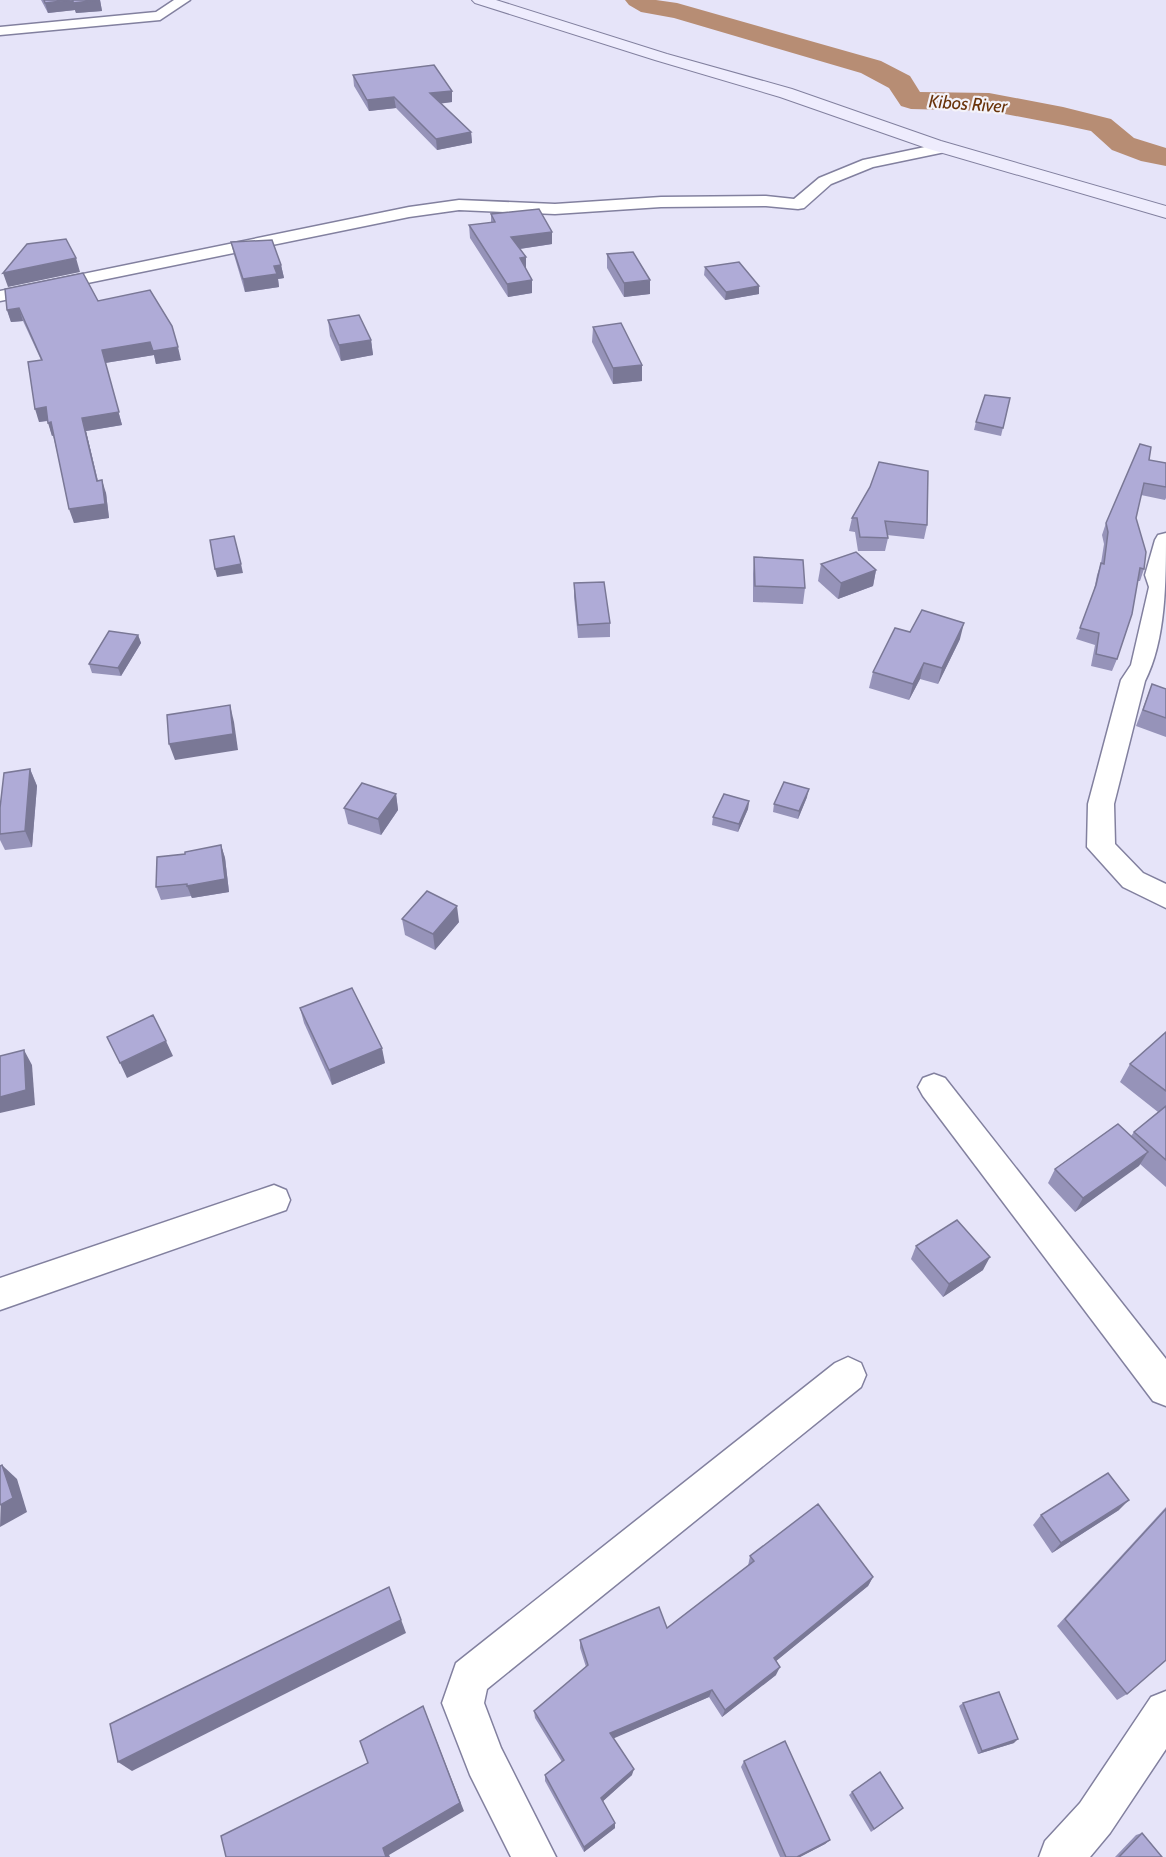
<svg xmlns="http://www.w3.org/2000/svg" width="1166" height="1857" viewBox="0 0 1166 1857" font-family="Cabin,sans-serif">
  <rect width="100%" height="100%" fill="#e6e4f9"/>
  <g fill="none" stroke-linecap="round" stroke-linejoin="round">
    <path fill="#b78d74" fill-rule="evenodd" d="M 625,0 L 656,0 L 677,3 L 881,61 L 910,76 L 920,92 L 989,93 L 1063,107 L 1111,119 L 1134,138 L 1166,148 L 1166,166 L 1141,161 L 1112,150 L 1091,131 L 1063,125 L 989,111 L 911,109 L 901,106 L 889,88 L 861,73 L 674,18 L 641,12 L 629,5 Z"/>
    <g stroke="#82809f" stroke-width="3">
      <g id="street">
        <path d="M 174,0 L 190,0 L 160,20 L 0,35 L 0,27 L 156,12 Z"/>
        <path d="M 944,143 L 950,145 L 952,148 L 950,151 L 873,167 L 831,184 L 804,208 L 798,209 L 766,206 L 661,207 L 555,214 L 459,210 L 409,217 L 0,301 L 0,291 L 409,207 L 459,200 L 555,204 L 661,197 L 766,196 L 794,199 L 819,178 L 863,160 Z"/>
        <path d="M 1166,533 C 1166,581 1166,640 1145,681 L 1114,804 L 1115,844 L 1143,873 L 1166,884 L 1166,908 L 1123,887 L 1087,847 L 1088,804 L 1121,680 L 1131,665 L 1149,587 L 1145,575 L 1155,540 L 1158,535 Z"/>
        <path d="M 934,1074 L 945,1078 L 1166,1359 L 1166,1406 L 1153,1401 L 923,1096 L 918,1087 L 923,1078 Z"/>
        <path d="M 274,1185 L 286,1190 L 290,1200 L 286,1210 L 0,1310 L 0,1278 Z"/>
        <path d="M 848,1357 L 861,1363 L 866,1375 L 861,1387 L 487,1689 L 484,1703 L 501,1748 L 556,1857 L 511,1857 L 470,1775 L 442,1703 L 456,1663 L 835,1363 Z"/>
        <path d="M 1166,1691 L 1166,1749 L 1110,1833 L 1090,1857 L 1039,1857 L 1045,1841 L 1080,1803 L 1151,1697 Z"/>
      </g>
    </g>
    <g stroke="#82809f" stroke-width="2">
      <path id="secondary" d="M 472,0 L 496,0 L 667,54 L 792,89 L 941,141 L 1166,206 L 1166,218 L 929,149 L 780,97 L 655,60 L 475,3 Z"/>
    </g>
    <use href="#street" fill="#fff" fill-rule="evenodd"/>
    <use href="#secondary" fill="#eeecfd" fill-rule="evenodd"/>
  </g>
  <g fill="#9693b9">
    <path d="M 41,0 L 100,0 L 102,11 L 76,13 L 75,10 L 48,13 Z"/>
    <path d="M 353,75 L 452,91 L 452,102 L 441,103 L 471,132 L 472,143 L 437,150 L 396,108 L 369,111 L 354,86 Z"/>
    <path d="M 491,214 L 552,232 L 552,244 L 520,249 L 526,270 L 532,280 L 532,293 L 508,297 L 470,238 L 469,225 L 491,223 Z"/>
    <path d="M 231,242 L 281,265 L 284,278 L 278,279 L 279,287 L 245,292 L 234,255 Z"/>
    <path d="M 607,254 L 650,294 L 624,297 L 607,268 Z"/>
    <path d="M 705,267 L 759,294 L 725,300 L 704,275 Z"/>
    <path d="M 98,301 L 181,360 L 156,364 L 154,355 L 105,363 L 122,425 L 86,431 L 98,481 L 106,493 L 109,518 L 74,523 L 53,435 L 52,436 L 48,421 L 39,422 L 41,360 L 23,321 L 11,322 L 7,310 Z"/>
    <path d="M 328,320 L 371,340 L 373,355 L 341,361 L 330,336 Z"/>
    <path d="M 593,327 L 642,381 L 613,384 L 592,342 Z"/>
    <path d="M 1010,398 L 1001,436 L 974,430 L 976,422 Z"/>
    <path d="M 1149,460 L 1166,463 L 1166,498 L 1165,500 L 1141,495 L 1136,518 L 1144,569 L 1140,581 L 1138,581 L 1117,659 L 1112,671 L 1091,666 L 1095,645 L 1076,639 L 1093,595 L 1097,575 L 1101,563 L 1104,544 L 1102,535 L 1106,523 Z"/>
    <path d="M 852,518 L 927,525 L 924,539 L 887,535 L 888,538 L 885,551 L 858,551 L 855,532 L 849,531 Z"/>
    <path d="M 754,557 L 805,588 L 803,604 L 753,602 L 753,574 Z"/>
    <path d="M 821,564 L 876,570 L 873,586 L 838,599 L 818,581 Z"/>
    <path d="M 574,583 L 610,623 L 610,637 L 578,638 L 574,597 Z"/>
    <path d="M 910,632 L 960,639 L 938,684 L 920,679 L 909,700 L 869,688 L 873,672 Z"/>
    <path d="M 138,635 L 141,643 L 121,676 L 92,673 L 89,664 Z"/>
    <path d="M 1152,684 L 1166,689 L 1166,737 L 1136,726 Z"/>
    <path d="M 30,769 L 37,786 L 32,847 L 5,850 L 0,840 L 0,808 Z"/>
    <path d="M 396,794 L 398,810 L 381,835 L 348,824 L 344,808 Z"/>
    <path d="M 807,797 L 798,819 L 773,812 L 774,804 Z"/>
    <path d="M 749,801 L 748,809 L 738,832 L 712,825 L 713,817 Z"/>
    <path d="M 221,845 L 225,858 L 229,892 L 192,898 L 191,896 L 161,900 L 156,887 L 185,854 Z"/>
    <path d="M 402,919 L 459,922 L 435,950 L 405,935 Z"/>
    <path d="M 300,1008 L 385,1063 L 332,1085 L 304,1023 Z"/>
    <path d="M 1166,1032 L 1166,1187 L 1140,1164 L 1075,1212 L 1048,1183 L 1055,1169 L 1131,1136 L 1134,1132 L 1158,1112 L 1120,1082 L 1130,1064 Z"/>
    <path d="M 916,1246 L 983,1270 L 943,1297 L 911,1259 Z"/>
    <path d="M 1166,1507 L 1166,1660 L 1127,1694 L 1117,1700 L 1057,1626 Z"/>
    <path d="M 1119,1510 L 1052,1553 L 1033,1525 L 1041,1515 Z"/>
    <path d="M 750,1556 L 873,1577 L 868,1586 L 776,1661 L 776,1675 L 722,1717 L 709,1697 L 613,1738 L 632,1775 L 603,1801 L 615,1828 L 584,1852 L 545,1781 L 545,1775 L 562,1762 L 535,1718 L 534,1711 L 586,1667 L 580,1648 L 580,1640 L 667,1628 L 748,1566 Z"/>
    <path d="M 963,1703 L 1014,1743 L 978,1754 L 959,1706 Z"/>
    <path d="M 744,1761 L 830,1840 L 825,1844 L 800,1857 L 780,1857 L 741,1767 Z"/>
    <path d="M 852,1792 L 903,1808 L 871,1832 L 849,1795 Z"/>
    <path d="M 1142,1833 L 1162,1857 L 1115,1857 L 1136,1835 Z"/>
  </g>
  <g fill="#7a7896">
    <path d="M 73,0 L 73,2 L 100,0 L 102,11 L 76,13 L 75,10 L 48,13 L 45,3 Z"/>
    <path d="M 452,91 L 452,102 L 431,105 L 430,93 Z"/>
    <path d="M 394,97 L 396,108 L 369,111 L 367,100 Z"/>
    <path d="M 471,132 L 472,143 L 437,150 L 436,139 Z"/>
    <path d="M 552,232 L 552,244 L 512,250 L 511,237 Z"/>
    <path d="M 526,257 L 526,270 L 520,258 Z"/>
    <path d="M 76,258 L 80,272 L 8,287 L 3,273 Z"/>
    <path d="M 281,265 L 284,278 L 278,279 L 279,287 L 245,292 L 243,279 L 274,266 Z"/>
    <path d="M 532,280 L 532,293 L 508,297 L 507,284 Z"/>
    <path d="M 650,280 L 650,294 L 624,297 L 624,283 Z"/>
    <path d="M 759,286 L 759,294 L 725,300 L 726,292 Z"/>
    <path d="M 19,308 L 23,321 L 11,322 L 7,310 Z"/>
    <path d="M 371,340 L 373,355 L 341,361 L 339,345 Z"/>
    <path d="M 150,342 L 178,347 L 181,360 L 156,364 L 154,355 L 105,363 L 122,425 L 86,431 L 101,494 L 82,418 L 102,350 Z"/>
    <path d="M 642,365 L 642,381 L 613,384 L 613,368 Z"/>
    <path d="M 46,407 L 51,420 L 39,422 L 35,409 Z"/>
    <path d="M 51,422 L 55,435 L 52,436 L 48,423 Z"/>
    <path d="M 102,480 L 106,493 L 109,518 L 74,523 L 69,509 Z"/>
    <path d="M 241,564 L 243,573 L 217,577 L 215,569 Z"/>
    <path d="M 876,570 L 873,586 L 838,599 L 841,583 Z"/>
    <path d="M 964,623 L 960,639 L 938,684 L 942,668 Z"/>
    <path d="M 138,635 L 141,643 L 121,676 L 118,668 Z"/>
    <path d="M 924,663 L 920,679 L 909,700 L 913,684 Z"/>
    <path d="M 230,705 L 234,722 L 238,750 L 175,760 L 169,744 Z"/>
    <path d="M 30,769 L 37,786 L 32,847 L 25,831 Z"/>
    <path d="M 809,789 L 807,797 L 798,819 L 799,811 Z"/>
    <path d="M 396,794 L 398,810 L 381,835 L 378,819 Z"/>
    <path d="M 749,801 L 748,809 L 738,832 L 739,824 Z"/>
    <path d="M 221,845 L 225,858 L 229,892 L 192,898 L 187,886 Z"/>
    <path d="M 457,906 L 459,922 L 435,950 L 433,934 Z"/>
    <path d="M 166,1041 L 173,1056 L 127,1078 L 120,1063 Z"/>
    <path d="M 382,1048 L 385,1063 L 332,1085 L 329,1070 Z"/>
    <path d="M 24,1050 L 32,1065 L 35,1105 L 0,1113 L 0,1097 Z"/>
    <path d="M 1148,1152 L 1139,1166 L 1075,1212 L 1083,1198 Z"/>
    <path d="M 990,1257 L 983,1270 L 943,1297 L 949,1284 Z"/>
    <path d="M 2,1465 L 17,1479 L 27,1512 L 0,1527 Z"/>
    <path d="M 1129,1500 L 1119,1510 L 1052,1553 L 1061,1543 Z"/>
    <path d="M 873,1577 L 868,1586 L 770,1666 L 774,1658 Z"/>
    <path d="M 389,1587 L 406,1633 L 132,1771 L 118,1762 Z"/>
    <path d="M 780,1667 L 776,1675 L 722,1717 L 725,1710 Z"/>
    <path d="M 712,1690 L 709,1697 L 610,1740 L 610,1733 Z"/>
    <path d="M 423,1706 L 464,1811 L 389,1855 L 390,1857 L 386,1857 L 383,1848 Z"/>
    <path d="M 1018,1739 L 1014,1743 L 978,1754 L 982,1751 Z"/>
    <path d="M 634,1769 L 632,1775 L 601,1803 L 601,1798 Z"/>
    <path d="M 615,1823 L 615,1828 L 584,1852 L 584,1847 Z"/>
    <path d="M 830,1840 L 825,1844 L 800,1857 L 797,1857 Z"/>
  </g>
  <g fill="#afabd7" stroke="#7a7896" stroke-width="1.5">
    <path d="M 44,0 L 70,0 L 45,3 Z"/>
    <path d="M 73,0 L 99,0 L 73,3 Z"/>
    <path d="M 434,65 L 452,91 L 430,93 L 471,132 L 436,139 L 394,97 L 367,100 L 353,75 Z"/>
    <path d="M 539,209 L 552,232 L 511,237 L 526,257 L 520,258 L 532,280 L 507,284 L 469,225 L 495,222 L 491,214 Z"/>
    <path d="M 66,239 L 76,258 L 3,273 L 27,244 Z"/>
    <path d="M 272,240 L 281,265 L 274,266 L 277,274 L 243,279 L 231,242 Z"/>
    <path d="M 633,252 L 650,280 L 624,283 L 607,254 Z"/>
    <path d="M 739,262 L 759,286 L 726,292 L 705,267 Z"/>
    <path d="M 83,273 L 98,301 L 150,290 L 172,326 L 178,347 L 153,351 L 150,342 L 102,350 L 119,412 L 82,418 L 97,481 L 102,480 L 105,504 L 69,509 L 51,422 L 48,423 L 46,407 L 35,409 L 28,362 L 42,360 L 19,308 L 7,310 L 5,289 Z"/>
    <path d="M 359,315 L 371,340 L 339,345 L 328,320 Z"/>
    <path d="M 621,323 L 642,365 L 613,368 L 593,327 Z"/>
    <path d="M 985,395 L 1010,398 L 1003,428 L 976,422 Z"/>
    <path d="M 1140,444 L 1151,447 L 1149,460 L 1166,463 L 1166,487 L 1144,483 L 1136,518 L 1146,552 L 1144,569 L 1140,568 L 1132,614 L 1117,659 L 1096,654 L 1099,633 L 1080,628 L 1096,585 L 1101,563 L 1104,564 L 1108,532 L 1106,523 Z"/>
    <path d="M 879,462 L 928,471 L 927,525 L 885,521 L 888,538 L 860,537 L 857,518 L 852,518 L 870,487 Z"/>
    <path d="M 234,536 L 241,564 L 215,569 L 210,540 Z"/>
    <path d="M 856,552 L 876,570 L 841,583 L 821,564 Z"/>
    <path d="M 754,557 L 803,560 L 805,588 L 755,586 Z"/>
    <path d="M 604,582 L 610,623 L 578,625 L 574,583 Z"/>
    <path d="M 922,610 L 964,623 L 942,668 L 924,663 L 913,684 L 873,672 L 895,628 L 910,632 Z"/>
    <path d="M 109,631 L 138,635 L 118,668 L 89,664 Z"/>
    <path d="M 1152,684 L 1166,689 L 1166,718 L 1143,710 Z"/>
    <path d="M 230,705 L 233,734 L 169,744 L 167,715 Z"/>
    <path d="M 30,769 L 25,831 L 0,834 L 0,808 L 4,773 Z"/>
    <path d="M 784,782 L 809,789 L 799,811 L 774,804 Z"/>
    <path d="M 362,783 L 396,794 L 378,819 L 344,808 Z"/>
    <path d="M 724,794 L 749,801 L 739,824 L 713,817 Z"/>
    <path d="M 221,845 L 225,879 L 187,886 L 187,884 L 156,887 L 157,857 L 185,854 L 185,852 Z"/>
    <path d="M 427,891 L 457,906 L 433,934 L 402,919 Z"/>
    <path d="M 352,988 L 382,1048 L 329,1070 L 300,1008 Z"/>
    <path d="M 153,1015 L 166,1041 L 120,1063 L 107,1037 Z"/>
    <path d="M 1166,1032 L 1166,1091 L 1130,1064 Z"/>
    <path d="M 24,1050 L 26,1090 L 0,1097 L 0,1056 Z"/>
    <path d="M 1166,1106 L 1166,1160 L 1134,1132 Z"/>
    <path d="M 1118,1124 L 1148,1152 L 1083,1198 L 1055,1169 Z"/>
    <path d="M 957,1220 L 990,1257 L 949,1284 L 916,1246 Z"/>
    <path d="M 2,1465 L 13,1498 L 0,1505 L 0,1466 Z"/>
    <path d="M 1108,1473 L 1129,1500 L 1061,1543 L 1041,1515 Z"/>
    <path d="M 818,1504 L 873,1577 L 774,1658 L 780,1667 L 725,1710 L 712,1690 L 610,1733 L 634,1769 L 601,1798 L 615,1823 L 584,1847 L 545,1775 L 564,1760 L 534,1711 L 588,1665 L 580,1640 L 659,1607 L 667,1628 L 754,1561 L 750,1556 Z"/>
    <path d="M 1166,1509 L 1166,1660 L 1127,1694 L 1065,1619 Z"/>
    <path d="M 389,1587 L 401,1620 L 118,1762 L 110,1724 Z"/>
    <path d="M 999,1692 L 1018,1739 L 982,1751 L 963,1703 Z"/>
    <path d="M 423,1706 L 460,1803 L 383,1848 L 386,1857 L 226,1857 L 221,1836 L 368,1763 L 360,1741 Z"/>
    <path d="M 785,1741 L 830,1840 L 797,1857 L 786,1857 L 744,1761 Z"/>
    <path d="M 880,1772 L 903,1808 L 874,1829 L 852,1792 Z"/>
    <path d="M 1142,1833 L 1162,1857 L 1119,1857 Z"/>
  </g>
  <g text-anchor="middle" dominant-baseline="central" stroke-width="4.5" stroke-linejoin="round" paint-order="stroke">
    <g font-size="18" font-style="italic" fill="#69330a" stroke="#f4f3fa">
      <text transform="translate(968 104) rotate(4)">Kibos River</text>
    </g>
  </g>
</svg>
